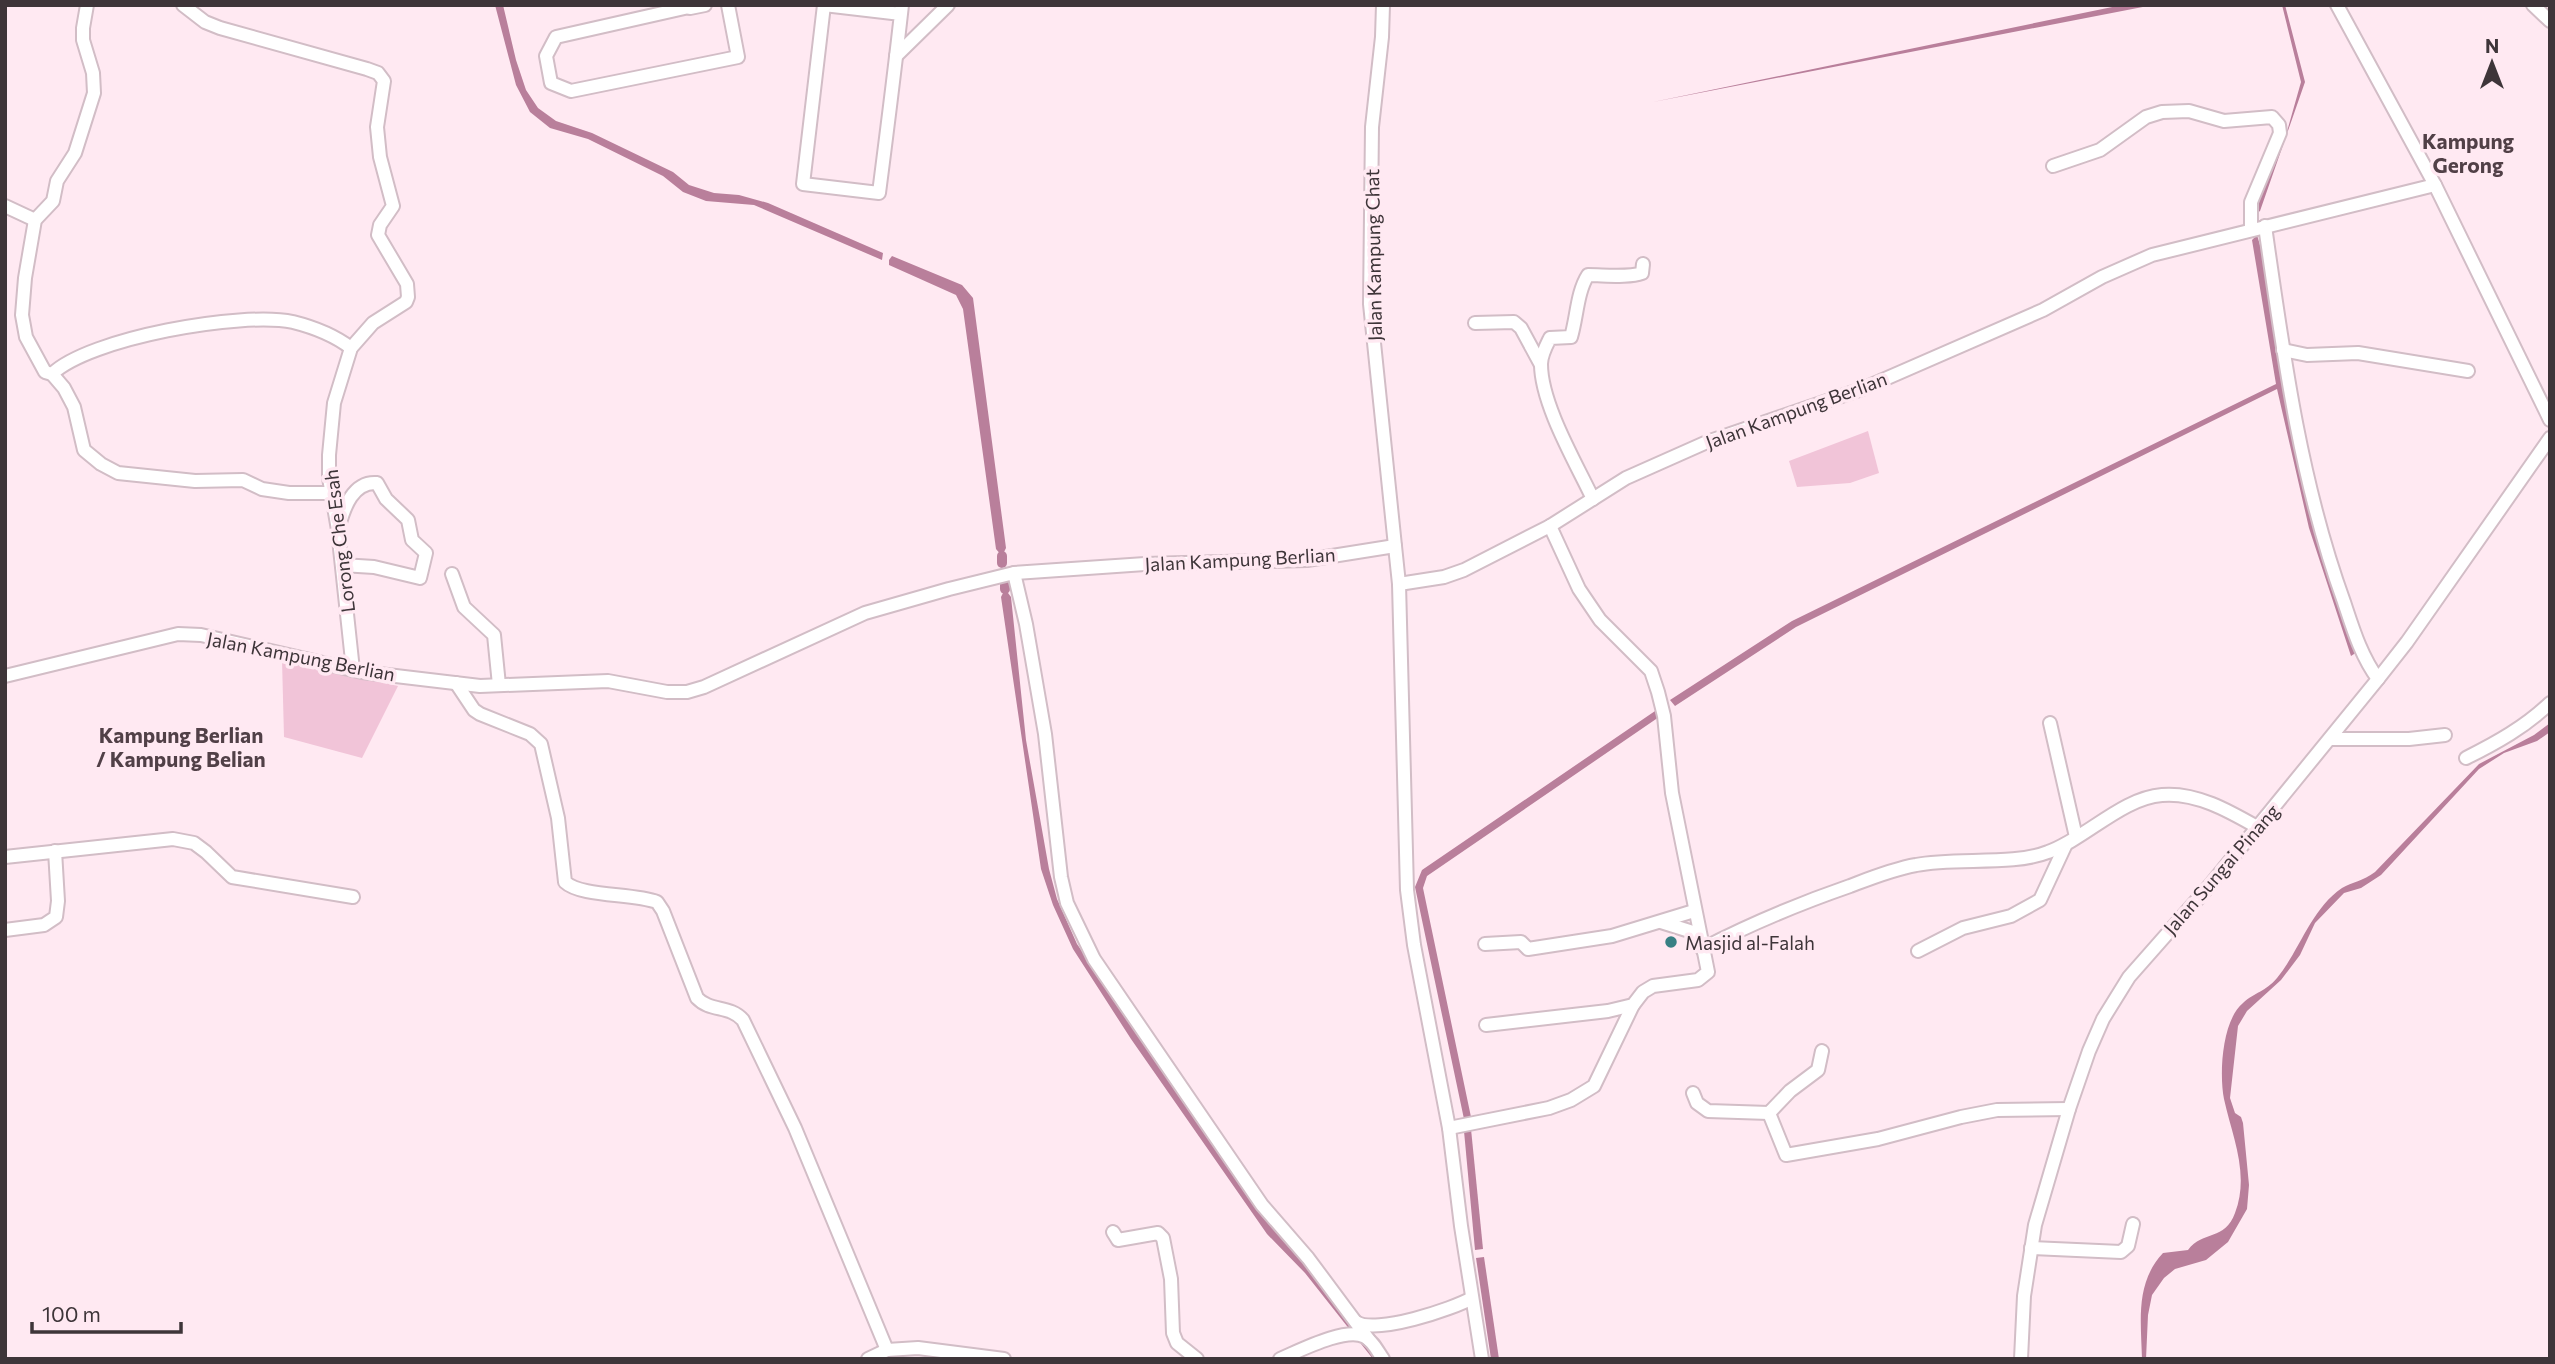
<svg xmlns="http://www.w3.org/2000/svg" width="2555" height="1364" viewBox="0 0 2555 1364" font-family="Commissioner,sans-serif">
  <rect width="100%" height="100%" fill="#ffe9f2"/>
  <g fill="#f1c4d8">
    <path d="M 1868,431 L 1879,473 L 1850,483 L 1797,487 L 1789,461 Z"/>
    <path d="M 282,660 L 398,686 L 362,758 L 284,737 Z"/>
  </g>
  <g fill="#b97f9b">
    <path d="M 495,5 L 503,5 L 516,60 L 526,90 L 538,108 L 556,121 L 592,133 L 673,172 L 689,185 L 714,193 L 739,195 L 768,203 L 883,253 L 882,260 L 754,205 L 706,201 L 683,192 L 663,176 L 588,139 L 550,128 L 530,112 L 516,85 Z"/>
    <path d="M 2122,5 L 2153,5 L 1653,102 Z"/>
    <path d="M 2282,5 L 2285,5 L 2305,82 L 2260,211 L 2256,214 L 2254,209 L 2288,128 L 2301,82 Z"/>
    <path d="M 2257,235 L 2262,252 L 2283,382 L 2357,652 L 2351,656 L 2309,528 L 2277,389 L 1796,627 L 1675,706 L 1670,700 L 1792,621 L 2276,384 L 2252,240 Z"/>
    <path d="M 892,256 L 962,285 L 973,298 L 1006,548 L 1002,556 L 996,549 L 963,309 L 956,295 L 889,265 L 889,260 Z"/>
    <path d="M 1005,589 L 1011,597 L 1026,740 L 1049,869 L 1057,899 L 1077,944 L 1270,1224 L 1311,1266 L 1378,1359 L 1373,1359 L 1305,1273 L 1267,1234 L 1131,1039 L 1073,949 L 1053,905 L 1041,869 L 1001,597 Z"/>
    <path d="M 1658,709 L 1659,717 L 1427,876 L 1423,888 L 1471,1117 L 1464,1119 L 1415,887 L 1422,870 Z"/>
    <path d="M 2550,723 L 2550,732 L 2537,741 L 2504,753 L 2479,769 L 2381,875 L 2361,888 L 2344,893 L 2315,923 L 2300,955 L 2281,980 L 2247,1011 L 2238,1026 L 2230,1098 L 2235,1113 L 2241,1117 L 2243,1123 L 2249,1185 L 2247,1209 L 2228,1242 L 2206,1260 L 2175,1269 L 2164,1278 L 2152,1295 L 2148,1315 L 2146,1359 L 2142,1359 C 2141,1321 2135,1283 2163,1253 L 2188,1250 C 2203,1230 2225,1241 2235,1213 C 2250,1174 2232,1136 2224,1099 C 2219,1074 2222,1020 2243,1003 C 2255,992 2265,992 2277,978 C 2300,950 2311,909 2342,888 C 2352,882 2363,881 2375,872 L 2479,764 L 2534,735 Z"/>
    <path d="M 1471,1129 L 1483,1249 L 1475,1250 L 1464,1131 Z"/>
    <path d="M 1484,1257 L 1499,1359 L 1491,1359 L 1476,1258 Z"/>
  </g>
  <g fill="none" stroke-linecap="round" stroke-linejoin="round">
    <g stroke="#b97f9b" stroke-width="10">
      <path d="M 1002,556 L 1002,563"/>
      <path d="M 1005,581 L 1005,589"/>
    </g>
    <g stroke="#d2bdc6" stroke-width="16">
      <g id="minor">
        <path d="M 87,5 L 83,28 L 83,40 L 93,73 L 94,93 L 75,153 L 57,181 L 53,201 L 35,220 L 25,278 L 22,315 L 26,337 L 45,372 L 52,374 C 89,338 242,311 293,322 C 313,327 334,335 351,348"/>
        <path d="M 183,5 L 205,22 L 220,28 L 367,69 L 378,73 L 384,81 L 377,127 L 380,157 L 393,206 L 380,225 L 378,235 L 407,284 L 408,297 L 406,302 L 373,323 L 351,348 L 334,403 L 329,455 L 329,478 L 338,530 L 353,670"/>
        <path d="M 689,5 L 690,8 L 705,5"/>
        <path d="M 1383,5 L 1382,37 L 1372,127 L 1370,304 L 1395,546"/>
        <path d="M 2337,5 L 2435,185 L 2550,420"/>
        <path d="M 2533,5 L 2550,21"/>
        <path d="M 689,7 L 556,37 L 546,56 L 551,83 L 571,91 L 738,57 L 728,5"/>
        <path d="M 901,14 L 824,5 L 803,184 L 879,193 C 887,131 895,68 902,5"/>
        <path d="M 896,56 L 948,5"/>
        <path d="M 2053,166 L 2100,150 L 2146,117 L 2162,112 L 2189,111 L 2224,121 L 2272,117 L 2279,125 L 2280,133 L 2251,202 L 2251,229"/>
        <path d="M 5,206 L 35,220"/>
        <path d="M 2265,226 C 2283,352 2300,481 2344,602 C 2353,629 2361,656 2378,679"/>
        <path d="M 1475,323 L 1514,322 L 1521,328 L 1541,365"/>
        <path d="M 2283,350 L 2307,355 L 2358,353 L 2468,371"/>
        <path d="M 52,374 L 64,388 L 74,407 L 84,450 L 101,464 L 118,473 L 195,481 L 243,480 L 262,489 L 289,493 L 332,493"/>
        <path d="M 1593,499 C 1576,463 1541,404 1541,364 C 1541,355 1546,346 1550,338 L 1571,337 C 1577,317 1577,292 1588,275 C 1604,275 1629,278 1642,273 L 1643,264"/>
        <path d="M 339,526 C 344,508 353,481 377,483 L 386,499 L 408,520 L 412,540 L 426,553 L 420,578 L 374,567 L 342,565"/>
        <path d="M 1014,573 L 1026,624 L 1045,734 L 1061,877 L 1067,903 L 1094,959 L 1262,1205 L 1308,1258 L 1369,1340"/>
        <path d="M 452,574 L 464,607 L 494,635 L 499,685"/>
        <path d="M 1399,584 L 1407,890 L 1414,945 L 1449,1128 L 1461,1226 L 1482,1359"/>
        <path d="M 5,676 L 178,634 L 201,635 L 362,672 L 480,686 L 608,681 L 667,692 L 687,692 L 704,687 L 865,613 L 949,589 L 1014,573 L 1145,564 L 1307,560 L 1395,546 L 1399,584 L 1444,577 L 1464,570 L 1550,526 L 1626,478 L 1707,442 L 1862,389 L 2043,310 L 2102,277 L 2152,255 L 2435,185"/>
        <path d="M 456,683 L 474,710 L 480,714 L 530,734 L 541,744 L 558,818 L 565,882 C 581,897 633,893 657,902 L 663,911 L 697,998 C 710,1012 730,1005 743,1020 L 795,1128 L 887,1350"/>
        <path d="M 2050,723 L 2076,837"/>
        <path d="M 2331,739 L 2409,739 L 2445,735"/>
        <path d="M 2466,758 C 2496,743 2525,727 2550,703"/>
        <path d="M 5,857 L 173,839 L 194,843 L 206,852 L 232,877 L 353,897"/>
        <path d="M 1661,922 L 1699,934"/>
        <path d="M 5,930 L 44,925 L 56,917 L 58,901 L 55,851"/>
        <path d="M 1485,944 L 1521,942 L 1528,949 L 1612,936 L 1694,911"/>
        <path d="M 1702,949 C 1752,923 1798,904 1850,886 C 1871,878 1893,869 1916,865 C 1955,857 2013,866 2048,852 C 2085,839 2122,798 2162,795 C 2196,792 2229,811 2257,827"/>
        <path d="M 1918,951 L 1963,928 L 2011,916 L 2040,900 L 2066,844"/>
        <path d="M 1486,1025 L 1608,1011 L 1633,1005 L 1643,992 L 1653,986 L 1698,980 L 1708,972 L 1672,793 L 1664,716 L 1658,692 L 1651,671 L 1600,620 L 1579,589 L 1550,526"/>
        <path d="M 1693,1093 L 1697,1103 L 1708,1111 L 1769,1113 L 1790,1091 L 1818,1070 L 1822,1051"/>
        <path d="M 1769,1113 L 1786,1155 L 1878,1139 L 1961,1117 L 1997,1110 L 2069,1109"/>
        <path d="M 1449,1128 L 1549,1108 L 1571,1100 L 1594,1086 L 1633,1005"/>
        <path d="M 1113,1232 L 1118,1240 L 1158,1233 L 1163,1238 L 1171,1279 L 1173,1333 L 1177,1343 L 1197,1359"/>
        <path d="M 2031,1248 L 2121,1252 L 2128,1246 L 2133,1224"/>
        <path d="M 1356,1322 C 1375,1335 1453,1309 1472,1298"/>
        <path d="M 868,1359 L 887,1350 L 918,1348 L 1004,1359"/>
        <path d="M 1280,1359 C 1299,1351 1347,1326 1365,1337 C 1373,1341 1378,1352 1383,1359"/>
        <path d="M 2021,1359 L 2024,1296 L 2035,1225 L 2069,1109 L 2089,1051 L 2103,1019 L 2129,977 L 2211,884 L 2378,679 L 2407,642 L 2550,438"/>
      </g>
    </g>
    <use href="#minor" stroke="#fff" stroke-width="12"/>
  </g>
  <circle fill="#388084" stroke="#ffe9f2" stroke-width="2.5" cx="1671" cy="942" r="7"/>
  <g text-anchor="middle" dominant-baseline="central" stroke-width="7" stroke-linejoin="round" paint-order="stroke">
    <g font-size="19" fill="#3e3539" stroke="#ffe9f2">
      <text transform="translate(1373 255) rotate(-91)">Jalan Kampung Chat</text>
      <text transform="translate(1796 410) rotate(-20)">Jalan Kampung Berlian</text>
      <text transform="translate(339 541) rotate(-97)">Lorong Che Esah</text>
      <text transform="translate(1240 559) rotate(-3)">Jalan Kampung Berlian</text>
      <text transform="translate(301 656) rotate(11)">Jalan Kampung Berlian</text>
      <text transform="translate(2221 869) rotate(-49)">Jalan Sungai Pinang</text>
    </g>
    <g font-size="19" fill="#3e3539" stroke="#ffe9f2" text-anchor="start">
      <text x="1685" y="942">Masjid al-Falah</text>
    </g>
    <g font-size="21" font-weight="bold" fill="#514047" stroke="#ffe9f2">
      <text x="2468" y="140">Kampung<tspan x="2468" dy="24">Gerong</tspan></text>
      <text x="181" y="734">Kampung Berlian<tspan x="181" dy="24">/ Kampung Belian</tspan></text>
    </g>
  </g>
  <rect width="2555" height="1364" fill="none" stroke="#3e3539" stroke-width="14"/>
  <g transform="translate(2492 63)" stroke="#ffe9f2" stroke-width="5" paint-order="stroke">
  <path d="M0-5L12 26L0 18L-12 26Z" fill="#3e3539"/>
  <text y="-10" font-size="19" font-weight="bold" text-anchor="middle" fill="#3e3539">N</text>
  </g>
  <path d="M32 1322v10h149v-10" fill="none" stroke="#3e3539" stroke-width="3.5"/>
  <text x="42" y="1322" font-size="21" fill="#3e3539" stroke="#ffe9f2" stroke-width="5" paint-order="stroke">100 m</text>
</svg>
